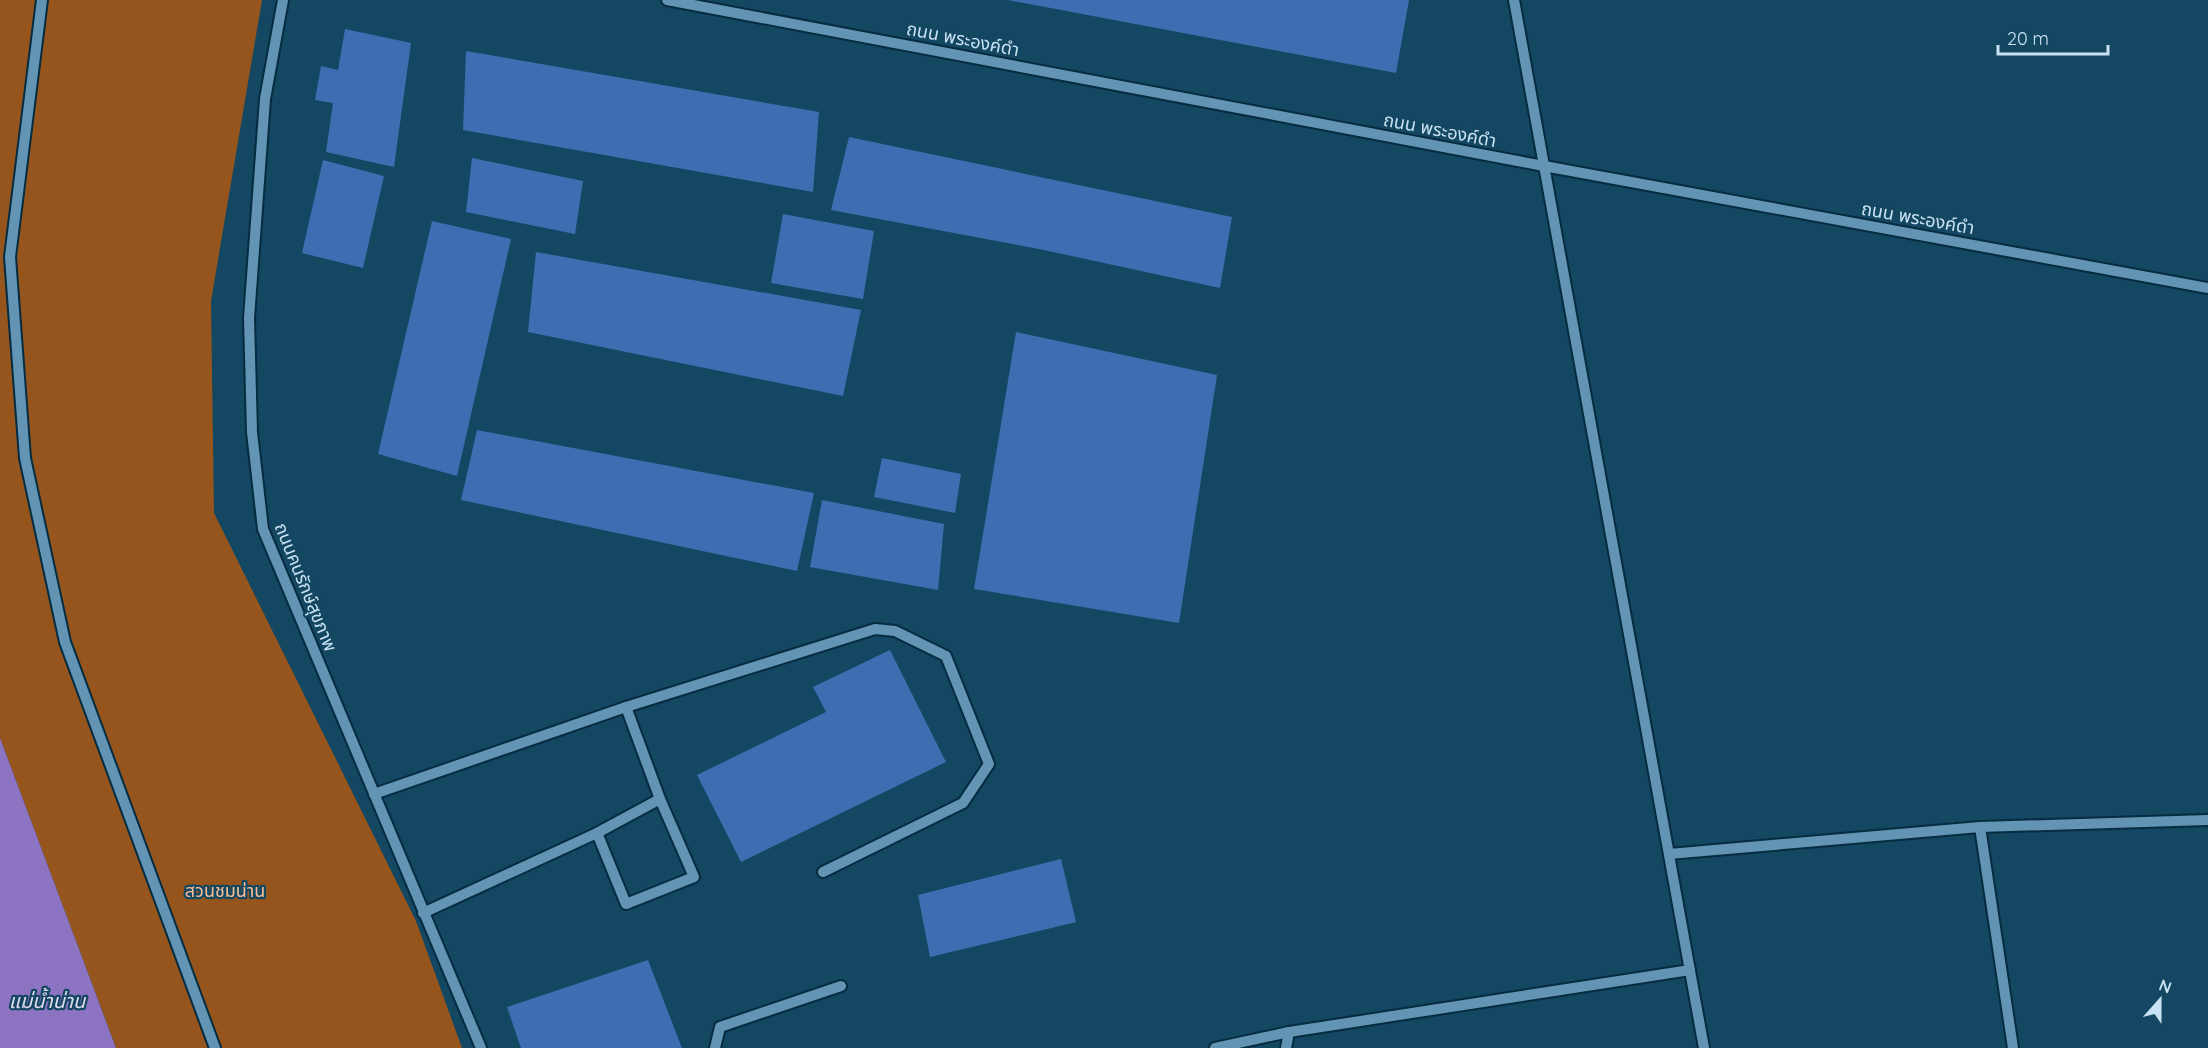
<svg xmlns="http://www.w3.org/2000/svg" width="2208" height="1048" viewBox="0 0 2208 1048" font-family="Quicksand,'Noto Sans Thai',sans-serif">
  <rect width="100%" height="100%" fill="#144762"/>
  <path fill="#96551c" d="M 0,0 L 262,0 L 211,301 L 214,513 L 416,921 L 462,1048 L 116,1048 L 0,738 Z"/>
  <path fill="#8d74c3" d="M 0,738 L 116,1048 L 0,1048 Z"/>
  <g fill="#3e6eb1">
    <path d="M 1008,0 L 1409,0 L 1396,73 Z"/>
    <path d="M 345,29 L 411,43 L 394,167 L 326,152 L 333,103 L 315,100 L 321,66 L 338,70 Z"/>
    <path d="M 466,51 L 819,112 L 813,192 L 463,130 Z"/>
    <path d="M 849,137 L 1232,217 L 1220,288 L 1039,249 L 831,210 Z"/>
    <path d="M 472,158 L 583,181 L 575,234 L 466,212 Z"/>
    <path d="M 323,160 L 384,176 L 363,268 L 302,253 Z"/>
    <path d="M 783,214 L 874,231 L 863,299 L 771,283 Z"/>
    <path d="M 432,221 L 511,239 L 457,476 L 378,454 Z"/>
    <path d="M 536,252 L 861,310 L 843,396 L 528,332 Z"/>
    <path d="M 1016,332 L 1217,375 L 1179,623 L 974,589 Z"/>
    <path d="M 477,430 L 814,493 L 797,571 L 461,500 Z"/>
    <path d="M 882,458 L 961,474 L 955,513 L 874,497 Z"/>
    <path d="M 822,500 L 944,524 L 938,590 L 810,567 Z"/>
    <path d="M 890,650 L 946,762 L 741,862 L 697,775 L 826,712 L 813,687 Z"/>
    <path d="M 1061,859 L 1076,922 L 930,957 L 918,895 Z"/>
    <path d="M 648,960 L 682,1048 L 521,1048 L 507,1007 Z"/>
  </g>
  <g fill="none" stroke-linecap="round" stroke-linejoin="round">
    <g stroke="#052c40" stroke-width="14">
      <g id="minor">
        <path d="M 42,0 L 10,257 L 25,458 L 65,642 L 215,1048"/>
        <path d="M 283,0 L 265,99 L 249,318 L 252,432 L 263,529 L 481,1048"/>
        <path d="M 667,0 L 1544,166 L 2208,288"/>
        <path d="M 1514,0 L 1704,1048"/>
        <path d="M 374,794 L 626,707 L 875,629 L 895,631 L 946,656 L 989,764 L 963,803 L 823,872"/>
        <path d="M 1980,827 L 2013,1048"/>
        <path d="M 597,833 L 626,904 L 694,877 L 660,799 L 626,707"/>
        <path d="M 1669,854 L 1980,827 L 2208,820"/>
        <path d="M 423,913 L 597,833 L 660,799"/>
        <path d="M 715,1048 L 720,1027 L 841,986"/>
        <path d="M 1215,1048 L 1289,1032 L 1690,970"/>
        <path d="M 1286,1048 L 1289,1032"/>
      </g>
    </g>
    <use href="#minor" stroke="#6394b3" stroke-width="10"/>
  </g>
  <g text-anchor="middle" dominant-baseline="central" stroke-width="4.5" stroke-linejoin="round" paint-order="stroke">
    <g font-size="18" fill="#c9e2f3" stroke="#144762">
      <text transform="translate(963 39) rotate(11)">ถนน พระองค์ดำ</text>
      <text transform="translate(1440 130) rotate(11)">ถนน พระองค์ดำ</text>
      <text transform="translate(1918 218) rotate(10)">ถนน พระองค์ดำ</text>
      <text transform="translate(306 587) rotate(68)">ถนนคนรักษ์สุขภาพ</text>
    </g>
    <g font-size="18" fill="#f9be93" stroke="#144762">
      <text x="225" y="890">สวนชมน่าน</text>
    </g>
    <g font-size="20" font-style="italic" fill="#dfd9ef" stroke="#144762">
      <text x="47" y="1000">แม่น้ำน่าน</text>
    </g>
  </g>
  <g transform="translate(2160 1000) rotate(21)" stroke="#144762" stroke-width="4.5" paint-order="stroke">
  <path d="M0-4.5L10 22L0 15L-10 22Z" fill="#c9e2f3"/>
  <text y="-9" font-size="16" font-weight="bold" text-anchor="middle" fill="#c9e2f3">N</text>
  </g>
  <path d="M1998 45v9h110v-9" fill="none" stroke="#c9e2f3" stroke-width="3"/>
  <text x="2007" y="45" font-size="18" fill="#c9e2f3" stroke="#144762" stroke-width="4.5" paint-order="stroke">20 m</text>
</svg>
